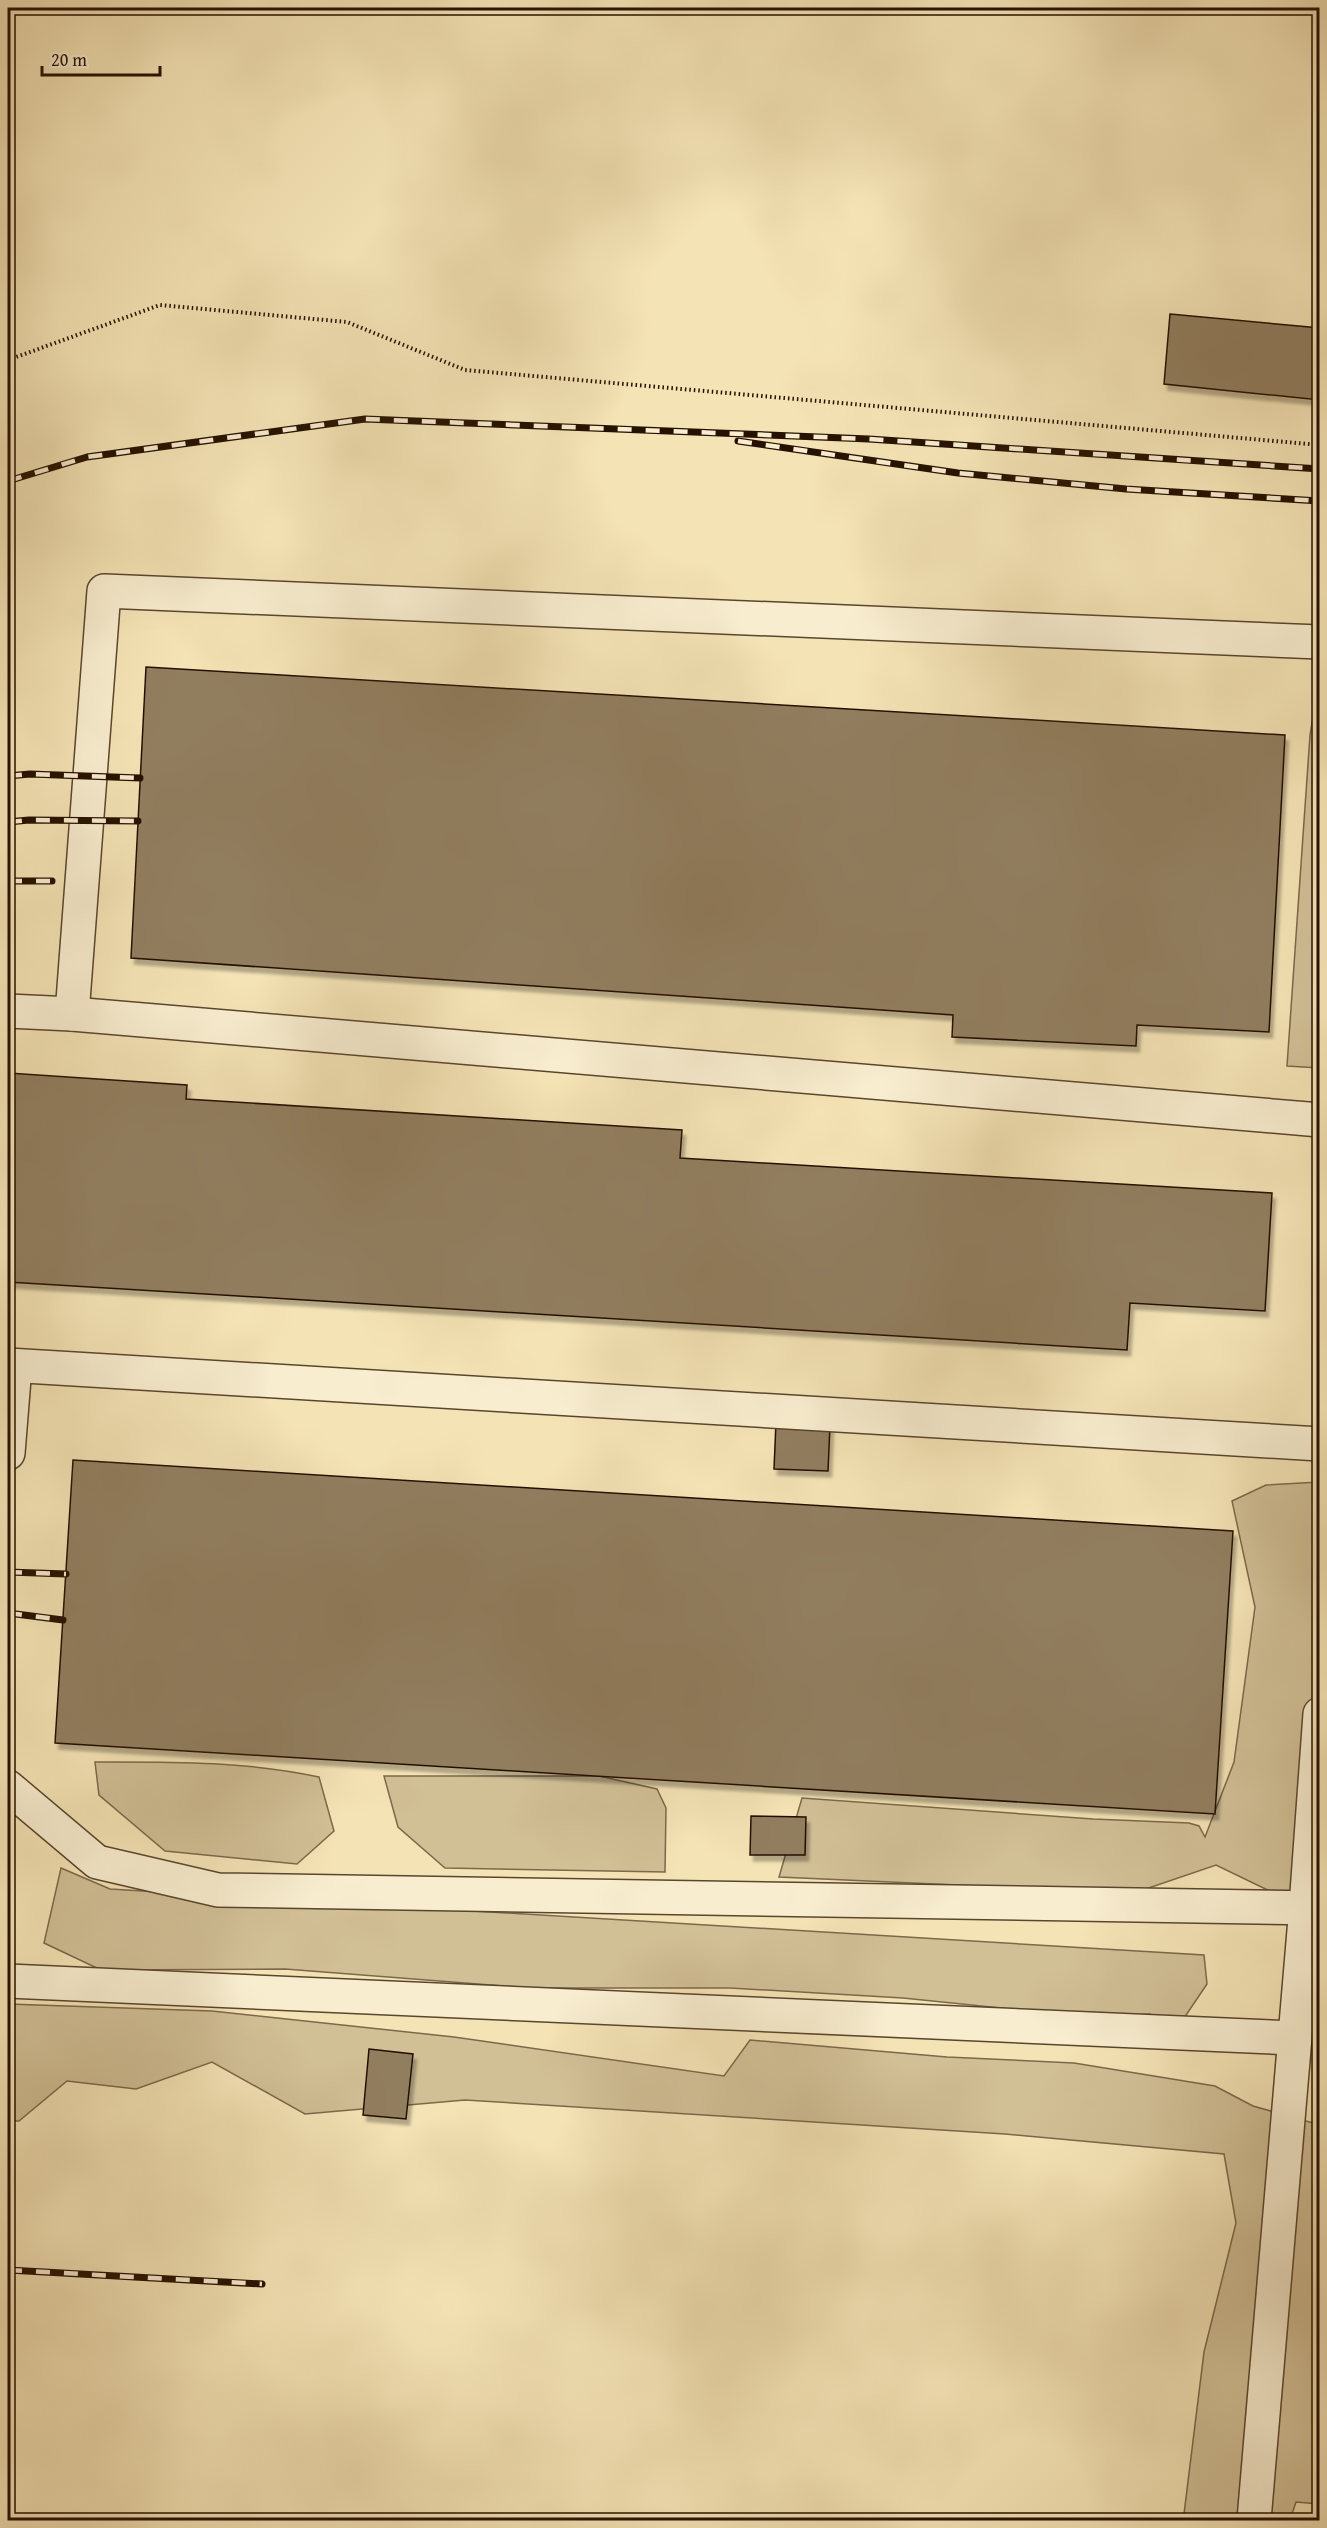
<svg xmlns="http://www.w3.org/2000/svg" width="1327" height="2528" viewBox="0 0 1327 2528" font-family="'Gentium Book Plus',serif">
  <defs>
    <filter id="shadow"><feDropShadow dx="3.5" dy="6" stdDeviation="1.5" flood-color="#0004"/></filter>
  </defs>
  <rect width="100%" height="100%" fill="#f4e3b5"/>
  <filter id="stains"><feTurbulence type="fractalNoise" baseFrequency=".00333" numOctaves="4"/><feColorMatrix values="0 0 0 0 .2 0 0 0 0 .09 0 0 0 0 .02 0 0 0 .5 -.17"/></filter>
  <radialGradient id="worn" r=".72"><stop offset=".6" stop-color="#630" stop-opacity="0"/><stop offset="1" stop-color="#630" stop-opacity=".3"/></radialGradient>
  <g fill="#d1bf96" stroke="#7c684b" stroke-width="1.5">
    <path d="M 1316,699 L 1320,700 L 1319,1068 L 1287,1066 L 1310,735 Z"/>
    <path d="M 1319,1482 L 1319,1892 L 1276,1894 L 1216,1865 L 1134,1893 L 779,1877 L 802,1798 L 1093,1819 L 1189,1823 L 1199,1826 L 1205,1837 L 1234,1762 L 1255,1607 L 1232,1501 L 1266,1485 Z"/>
    <path d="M 95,1762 C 171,1762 245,1761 319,1777 L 334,1831 L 297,1864 L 165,1851 L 99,1795 Z"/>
    <path d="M 384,1776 L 599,1776 L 657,1789 L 666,1808 L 665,1872 L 445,1868 L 398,1827 Z"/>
    <path d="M 61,1868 L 110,1889 L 1204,1955 L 1207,1984 L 1174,2033 L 1150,2014 L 1090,2017 L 903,1998 L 730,1988 L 529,1988 L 285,1969 L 101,1970 L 44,1943 Z"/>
    <path d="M 8,2004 L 212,2011 L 454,2037 L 724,2076 L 750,2040 L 947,2057 L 1074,2063 L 1215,2086 L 1253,2106 L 1313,2123 L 1315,2110 L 1319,2110 L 1319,2504 L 1296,2502 L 1290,2520 L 1186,2520 L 1184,2514 L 1204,2352 L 1236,2223 L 1224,2154 L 1005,2134 L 465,2100 L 305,2114 L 212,2062 L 136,2089 L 67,2081 L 19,2121 L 8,2121 Z"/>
  </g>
  <g fill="#917e5e" stroke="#261100" stroke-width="1.5" filter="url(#shadow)">
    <path d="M 1170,314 L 1320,328 L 1320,400 L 1164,384 Z"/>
    <path d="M 146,667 L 1285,735 L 1269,1032 L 1137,1025 L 1136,1046 L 952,1037 L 953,1015 L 131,958 Z"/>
    <path d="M 8,1073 L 187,1085 L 186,1099 L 682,1130 L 680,1158 L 1272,1193 L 1265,1311 L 1130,1303 L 1127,1350 L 8,1282 Z"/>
    <path d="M 776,1422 L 830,1425 L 828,1471 L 774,1469 Z"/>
    <path d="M 73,1460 L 1233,1531 L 1215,1814 L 55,1743 Z"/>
    <path d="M 751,1816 L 806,1817 L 805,1855 L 750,1855 Z"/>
    <path d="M 369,2049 L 413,2054 L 406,2119 L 363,2115 Z"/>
  </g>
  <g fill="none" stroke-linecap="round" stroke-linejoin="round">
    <g stroke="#5a462d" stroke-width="36">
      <g id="minor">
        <path d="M 8,1011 L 72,1014 L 1320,1120"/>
        <path d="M 72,1014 L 104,591 L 1320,642"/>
        <path d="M 8,1365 L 1320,1444"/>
        <path d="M 8,1453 L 15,1366"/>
        <path d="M 8,1787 L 97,1862 L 218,1890 L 1320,1908"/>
        <path d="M 8,1981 L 1295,2038"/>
        <path d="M 1254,2520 L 1306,1907 L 1320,1714"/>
      </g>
    </g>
    <path stroke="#261100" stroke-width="4" stroke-dasharray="1.5 3" stroke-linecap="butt" d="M 8,360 L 160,305 L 347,322 L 465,370 L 1320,445"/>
    <use href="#minor" stroke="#f8edcf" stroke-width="33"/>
    <g stroke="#261100" stroke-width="7">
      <g id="rail">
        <path d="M 8,16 L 19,8"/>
        <path d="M 738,441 L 958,473 L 1126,489 L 1320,501"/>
        <path d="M 8,481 L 87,457 L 365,419 L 869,439 L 1320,469"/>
        <path d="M 8,776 L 30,774 L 140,778"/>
        <path d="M 8,822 L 29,820 L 138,821"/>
        <path d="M 8,881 L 52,881"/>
        <path d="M 8,1572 L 66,1574"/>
        <path d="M 8,1613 L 63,1620"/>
        <path d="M 8,2270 L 262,2284"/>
      </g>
    </g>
    <use href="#rail" stroke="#f8edcf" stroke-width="4.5" stroke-dasharray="14" stroke-linecap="butt"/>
  </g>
  <rect width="1327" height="2528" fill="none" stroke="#f4e3b5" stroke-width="30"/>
  <rect x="9" y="9" width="1309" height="2510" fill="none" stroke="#261100" stroke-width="3"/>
  <rect x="15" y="15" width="1297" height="2498" fill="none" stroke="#261100" stroke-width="1.5"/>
  <path d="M42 66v9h118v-9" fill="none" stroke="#261100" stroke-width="3"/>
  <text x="51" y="66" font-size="18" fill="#261100" stroke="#f8edcf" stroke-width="4.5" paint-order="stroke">20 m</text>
  <rect width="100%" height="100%" filter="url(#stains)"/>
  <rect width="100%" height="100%" fill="url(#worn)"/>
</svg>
